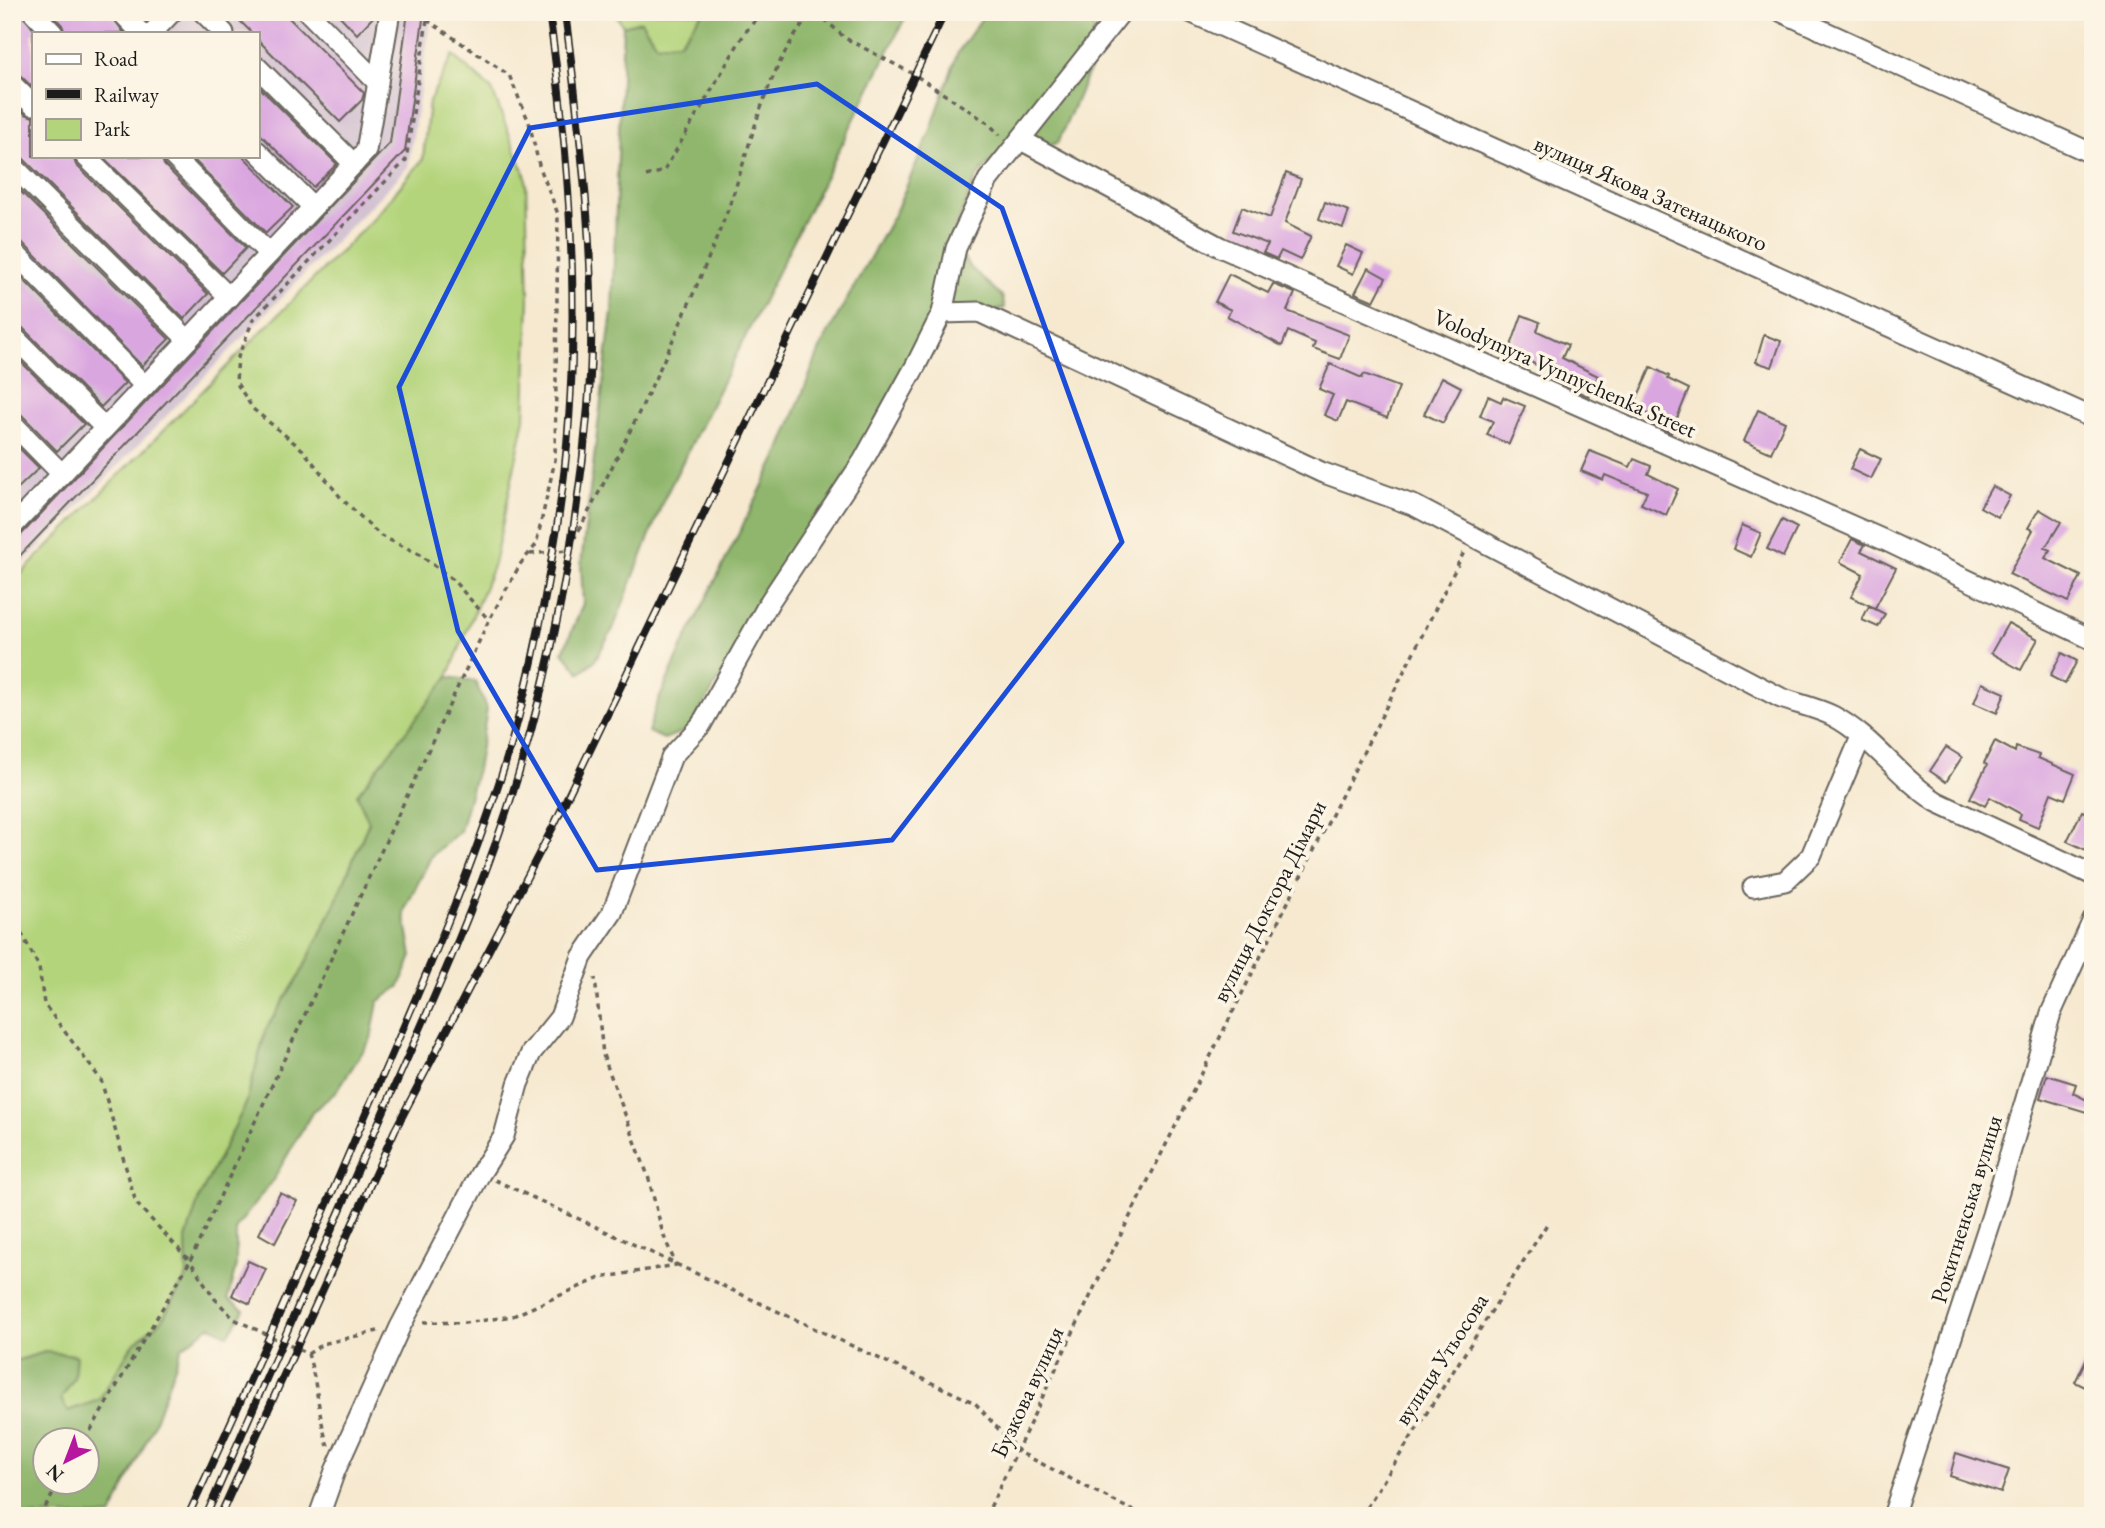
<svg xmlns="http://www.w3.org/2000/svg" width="2105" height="1528" viewBox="0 0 2105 1528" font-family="'EB Garamond',serif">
  <rect width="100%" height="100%" fill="#fcf5e5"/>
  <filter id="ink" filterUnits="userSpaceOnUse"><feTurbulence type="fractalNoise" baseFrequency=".0143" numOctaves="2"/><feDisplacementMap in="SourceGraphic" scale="14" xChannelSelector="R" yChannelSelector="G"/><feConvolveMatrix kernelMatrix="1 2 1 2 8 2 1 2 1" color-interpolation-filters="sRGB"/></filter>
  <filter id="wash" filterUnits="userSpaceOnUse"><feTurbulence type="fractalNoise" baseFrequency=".00686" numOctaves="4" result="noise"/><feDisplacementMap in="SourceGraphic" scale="28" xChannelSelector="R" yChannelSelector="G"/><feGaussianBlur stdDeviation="1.57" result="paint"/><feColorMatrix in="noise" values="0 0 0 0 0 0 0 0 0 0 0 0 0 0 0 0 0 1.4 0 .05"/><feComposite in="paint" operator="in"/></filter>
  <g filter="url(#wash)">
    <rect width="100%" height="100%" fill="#f6e9d0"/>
    <path fill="#cfbdd0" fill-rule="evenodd" d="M 12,12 L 432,12 L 408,167 L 12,575 ZM 33,33 L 257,33 L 257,156 L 33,156 Z"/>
    <g fill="#b4d47c" stroke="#68784c" stroke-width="2">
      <path d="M 614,12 L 703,12 L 680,42 L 656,44 L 641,21 L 623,26 Z"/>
      <path d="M 453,55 L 492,90 L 526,177 L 529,299 L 525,418 L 494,564 L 448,677 L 357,795 L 369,822 L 333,908 L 300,975 L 266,1029 L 246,1104 L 200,1196 L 186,1239 L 187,1276 L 161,1321 L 133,1344 L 99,1400 L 67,1411 L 61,1399 L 74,1378 L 45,1352 L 12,1362 L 12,583 L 372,220 L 423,159 L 429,101 Z"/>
    </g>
    <g fill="#8fb66c" stroke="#566944" stroke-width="2" fill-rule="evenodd">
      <path d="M 703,12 L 908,12 L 664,499 L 613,629 L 595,660 L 580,673 L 563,652 L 583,604 L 581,564 L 612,311 L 623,26 L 641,21 L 656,44 L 680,42 Z"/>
      <path d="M 986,12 L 1099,12 L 1095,17 L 1091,66 L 1058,143 L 994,158 L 977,177 L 950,240 L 971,268 L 1002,296 L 1005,308 L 925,330 L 851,467 L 688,730 L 664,739 L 648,732 L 656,706 L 683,645 L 778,455 L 822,344 L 895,213 L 930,132 L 957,54 Z"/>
      <path d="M 448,677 L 475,681 L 487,709 L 478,765 L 460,831 L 432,855 L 404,911 L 412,956 L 400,986 L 378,1002 L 371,1039 L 336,1092 L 313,1111 L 273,1180 L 236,1228 L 236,1265 L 228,1299 L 244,1310 L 228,1335 L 211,1326 L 182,1347 L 152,1429 L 111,1516 L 12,1516 L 12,1362 L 45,1352 L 76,1355 L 74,1378 L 61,1399 L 68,1411 L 99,1400 L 133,1344 L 161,1321 L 187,1276 L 186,1239 L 200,1196 L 246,1104 L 266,1029 L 300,975 L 333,908 L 369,822 L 357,795 ZM 46,1440 L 88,1440 L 88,1482 L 46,1482 Z"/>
    </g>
    <g id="blocks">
      <g fill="#daa6e0">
        <path d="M 12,12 L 21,12 L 36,33 L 33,33 L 33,88 L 20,75 L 12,72 Z"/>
        <path d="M 50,12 L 109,12 L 124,33 L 65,33 L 62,25 Z"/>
        <path d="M 231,12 L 283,12 L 364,93 L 362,100 L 340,122 L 257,39 L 257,33 L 252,33 Z"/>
        <path d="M 336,12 L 378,12 L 357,34 Z"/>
        <path d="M 408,12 L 424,12 L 405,151 L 12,564 L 12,541 L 21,535 L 390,143 Z"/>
        <path d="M 257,85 L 337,164 L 313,187 L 257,131 Z"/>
        <path d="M 12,102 L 25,114 L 33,117 L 33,156 L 73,156 L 76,165 L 208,294 L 184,319 L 21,156 L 12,153 Z"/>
        <path d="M 102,156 L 161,156 L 164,165 L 246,248 L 222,273 Z"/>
        <path d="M 190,156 L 243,156 L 293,207 L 266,233 Z"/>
        <path d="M 1286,173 L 1301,179 L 1285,223 L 1311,236 L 1300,260 L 1281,251 L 1277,259 L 1263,253 L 1268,244 L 1233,231 L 1242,207 L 1270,218 Z"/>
        <path d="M 12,183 L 169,339 L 142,366 L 21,241 L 12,238 Z"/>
        <path d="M 1325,202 L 1349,211 L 1343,228 L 1319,219 Z"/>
        <path d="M 1346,245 L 1363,253 L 1353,274 L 1336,266 Z"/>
        <path d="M 12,268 L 125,383 L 101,407 L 21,326 L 12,323 Z"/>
        <path d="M 1368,268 L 1386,278 L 1374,301 L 1355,293 Z"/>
        <path d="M 1229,274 L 1268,293 L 1273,284 L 1295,293 L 1287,311 L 1349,335 L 1340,359 L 1313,349 L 1315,343 L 1288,331 L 1282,346 L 1227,316 L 1231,310 L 1215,302 Z"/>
        <path d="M 1522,315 L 1540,322 L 1537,331 L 1568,345 L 1562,358 L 1598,376 L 1588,396 L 1561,384 L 1564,378 L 1526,360 L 1525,363 L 1507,357 Z"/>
        <path d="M 1764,335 L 1781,341 L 1772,367 L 1756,362 Z"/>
        <path d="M 12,353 L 84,424 L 57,451 L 21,414 L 12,411 Z"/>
        <path d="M 1330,364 L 1362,378 L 1364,374 L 1399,387 L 1387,418 L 1346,402 L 1338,421 L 1324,415 L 1333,395 L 1319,389 Z"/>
        <path d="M 1651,367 L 1669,376 L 1668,379 L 1689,389 L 1671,433 L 1653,425 L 1656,418 L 1633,407 Z"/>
        <path d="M 1442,377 L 1461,387 L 1443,423 L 1424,414 Z"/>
        <path d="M 1488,396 L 1501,402 L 1503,397 L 1525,406 L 1509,444 L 1487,435 L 1493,421 L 1480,416 Z"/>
        <path d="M 1758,410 L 1785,422 L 1771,453 L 1744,441 Z"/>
        <path d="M 12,441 L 39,468 L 12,494 Z"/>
        <path d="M 1860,449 L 1881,459 L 1871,479 L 1850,469 Z"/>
        <path d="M 1590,451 L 1630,467 L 1634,459 L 1651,466 L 1648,474 L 1678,489 L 1666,515 L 1641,504 L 1647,492 L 1605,475 L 1603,480 L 1581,471 Z"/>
        <path d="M 1992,486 L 2010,496 L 1998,517 L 1980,507 Z"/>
        <path d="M 2039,509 L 2061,522 L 2045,548 L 2050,550 L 2045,558 L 2081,576 L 2068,602 L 2009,574 L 2033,530 L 2028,528 Z"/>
        <path d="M 1782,520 L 1797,528 L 1783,557 L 1767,549 Z"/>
        <path d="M 1742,525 L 1761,533 L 1751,557 L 1733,549 Z"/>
        <path d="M 1852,539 L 1865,545 L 1861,551 L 1896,568 L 1875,608 L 1851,597 L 1863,574 L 1840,562 Z"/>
        <path d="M 1869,606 L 1885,614 L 1878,627 L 1862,620 Z"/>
        <path d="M 2008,623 L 2038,639 L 2021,670 L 1991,653 Z"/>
        <path d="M 2062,653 L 2077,661 L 2065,684 L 2050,676 Z"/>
        <path d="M 1982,683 L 2005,693 L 1997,713 L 1974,703 Z"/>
        <path d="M 1995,741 L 2015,752 L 2016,747 L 2039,755 L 2038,758 L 2075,774 L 2065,799 L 2051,793 L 2038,827 L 2019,819 L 2021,814 L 1990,797 L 1985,806 L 1970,798 L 1987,765 L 1984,763 Z"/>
        <path d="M 1946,747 L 1962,757 L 1946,782 L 1930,771 Z"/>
        <path d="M 2082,811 L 2093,816 L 2093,843 L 2088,851 L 2067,841 Z"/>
        <path d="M 2047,1075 L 2076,1084 L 2073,1093 L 2093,1103 L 2093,1114 L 2040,1098 Z"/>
        <path d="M 280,1193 L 297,1201 L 275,1243 L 259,1234 Z"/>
        <path d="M 248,1261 L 266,1269 L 250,1304 L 232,1295 Z"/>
        <path d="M 2093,1345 L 2093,1391 L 2075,1382 Z"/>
        <path d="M 1956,1453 L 2009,1470 L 2001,1493 L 1950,1476 Z"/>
      </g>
    </g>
  </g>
  <g filter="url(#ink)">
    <use href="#blocks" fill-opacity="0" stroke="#68645b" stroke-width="2"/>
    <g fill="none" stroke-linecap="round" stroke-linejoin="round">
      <g stroke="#68645b" stroke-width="23">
        <g id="minor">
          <path d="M 33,12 L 53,33"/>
          <path d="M 121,12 L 141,33"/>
          <path d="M 203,12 L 224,33"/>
          <path d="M 308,12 L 378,83"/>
          <path d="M 1190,12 L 2093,418"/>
          <path d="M 1782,12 L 2093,154"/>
          <path d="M 152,33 L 172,12"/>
          <path d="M 257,67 L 354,164"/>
          <path d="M 12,84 L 33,105"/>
          <path d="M 1021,140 L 1220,247 L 1884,540 L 2093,640"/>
          <path d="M 257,151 L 313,207"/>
          <path d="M 85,156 L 229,297"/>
          <path d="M 173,156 L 269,254"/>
          <path d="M 12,165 L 188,340"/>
          <path d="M 12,250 L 145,386"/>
          <path d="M 942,313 L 979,312 L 1321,472 L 1415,506 L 1781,698 C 1798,704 1817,708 1833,716 C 1873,737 1899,778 1937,802 L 2093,875"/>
          <path d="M 12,335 L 105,428"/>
          <path d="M 12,423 L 62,474"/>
          <path d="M 12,527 L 366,151 L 390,12"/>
          <path d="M 1753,887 L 1785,881 L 1811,856 L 1861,737"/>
          <path d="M 319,1516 L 335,1471 L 400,1327 L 480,1174 L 504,1136 L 518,1084 L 531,1053 L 560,1017 L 582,957 L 612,913 L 672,756 L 701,725 L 770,601 L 863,461 L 916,365 L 942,313 L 956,248 L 988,180 L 1121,12"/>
          <path d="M 1893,1516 L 1992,1215 L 2051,1013 L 2093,920"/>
        </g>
      </g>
      <g stroke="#68645b" stroke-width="3.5" stroke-dasharray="5 5" stroke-linecap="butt">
        <path d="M 817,12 L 845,38 L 915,75 L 988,123 L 1000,135"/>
        <path d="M 427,20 L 406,160 L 253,320 L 238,357 L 236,382 L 253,409 L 303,450 L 341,498 L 381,536 L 419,554 L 452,579 L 488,619"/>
        <path d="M 646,176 L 664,171 L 744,34 L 762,12"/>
        <path d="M 530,554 L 568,550 C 627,443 678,334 724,220 C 751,151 763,68 813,12"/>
        <path d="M 12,915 L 39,967 L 44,1004 L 101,1080 L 136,1203 L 190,1261 L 85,1440"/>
        <path d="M 495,1180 L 975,1403 L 1019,1452 L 1143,1516"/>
        <path d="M 423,1322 L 465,1323 L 513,1316 L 600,1278 L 676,1265 L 663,1234 L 648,1176 L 603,1055 L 595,978"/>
        <path d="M 308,1354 L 322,1344 L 378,1331"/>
        <path d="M 328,1446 C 318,1415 318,1385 308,1354 L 234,1319 L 215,1299 L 190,1261 L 489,620 L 521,563 L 536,545 L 555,460 L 558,214 L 539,165 L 529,122 L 509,75 L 427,20 L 428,12"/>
        <path d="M 40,1516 L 60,1482"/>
        <path d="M 986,1516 L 1097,1282 L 1464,552"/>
        <path d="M 1361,1516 L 1549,1221"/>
      </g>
      <use href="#minor" stroke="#fff" stroke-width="19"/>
      <g stroke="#1c1c1c" stroke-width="8">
        <g id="rail">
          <path d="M 188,1516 C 247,1389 303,1261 358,1132 C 408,1016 461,900 500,780 C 526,701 543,615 556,533 C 584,361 573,184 549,12"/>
          <path d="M 206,1516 C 264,1383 323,1250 381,1117 C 428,1011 477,905 512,795 C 551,672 577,535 588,407 C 599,275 581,142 565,12"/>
          <path d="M 220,1516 L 395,1130 L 553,827 L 945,12"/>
        </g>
      </g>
      <use href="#rail" stroke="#fcf5e5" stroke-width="5" stroke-dasharray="16" stroke-linecap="butt"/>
    </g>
  </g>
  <path fill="none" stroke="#1d4ed8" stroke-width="5" stroke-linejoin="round" d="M 817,84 L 1002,208 L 1122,542 L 892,840 L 597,870 L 458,631 L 399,387 L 530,128 Z"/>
  <g text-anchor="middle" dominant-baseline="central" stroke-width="7" stroke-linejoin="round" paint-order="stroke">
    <g font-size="23" fill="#1c1c1c" stroke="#fcf5e5">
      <text transform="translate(1651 193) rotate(24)">вулиця Якова Затенацького</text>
      <text transform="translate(1565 373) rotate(24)">Volodymyra Vynnychenka Street</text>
      <text transform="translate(1269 901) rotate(-63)">вулиця Доктора Дімари</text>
      <text transform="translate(1966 1209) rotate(-73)">Рокитненська вулиця</text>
      <text transform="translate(1441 1359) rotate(-57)">вулиця Утьосова</text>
      <text transform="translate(1027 1392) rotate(-65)">Бузкова вулиця</text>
    </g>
  </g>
  <rect width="2105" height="1528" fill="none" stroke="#fcf5e5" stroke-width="42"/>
  <rect x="32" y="32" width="228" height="126" fill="#fcf5e5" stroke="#a29e95" stroke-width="2"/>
  <rect x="46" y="54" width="35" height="10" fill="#ffffff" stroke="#a29e95" stroke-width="2"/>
  <text x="94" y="66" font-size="21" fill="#1c1c1c">Road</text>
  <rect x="46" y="89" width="35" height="10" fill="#1c1c1c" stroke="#a29e95" stroke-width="2"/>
  <text x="94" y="102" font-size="21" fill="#1c1c1c">Railway</text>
  <rect x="46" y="119" width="35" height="21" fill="#b4d47c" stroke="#a29e95" stroke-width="2"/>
  <text x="94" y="136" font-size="21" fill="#1c1c1c">Park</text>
  <g transform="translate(66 1461) rotate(222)"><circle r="33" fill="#fcf5e5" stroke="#a29e95" stroke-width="2"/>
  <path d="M0-5L12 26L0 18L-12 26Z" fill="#b5179e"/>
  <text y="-10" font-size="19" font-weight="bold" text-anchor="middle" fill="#1c1c1c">N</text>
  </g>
</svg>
